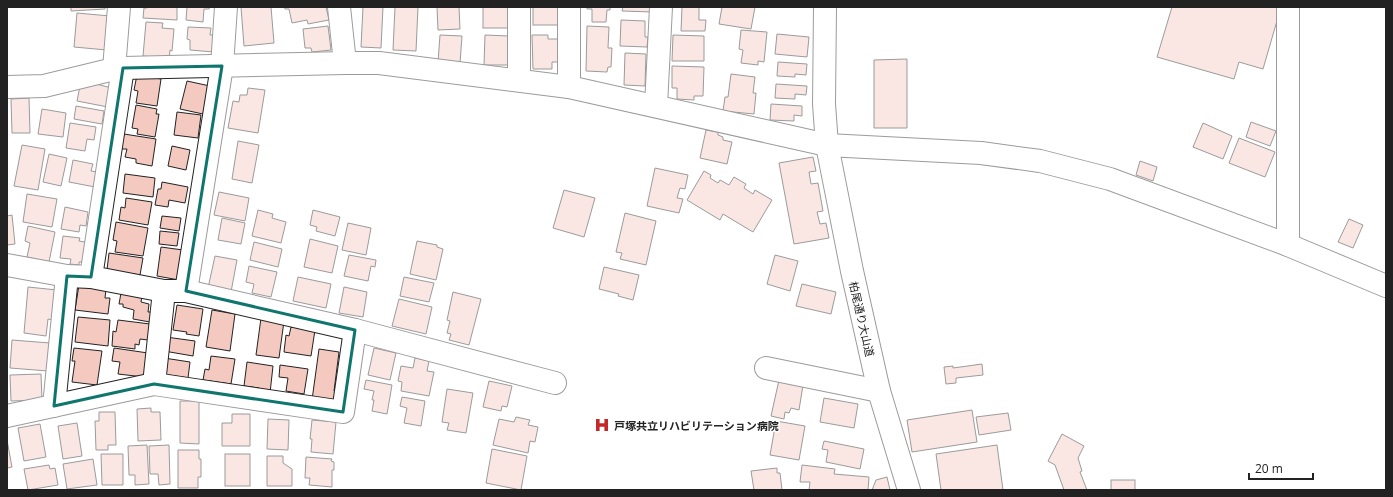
<svg xmlns="http://www.w3.org/2000/svg" width="1393" height="497" viewBox="0 0 1393 497" font-family="'Open Sans','Noto Sans JP',sans-serif">
  <rect width="100%" height="100%" fill="#fff"/>
  <g fill="#f3c9c0" stroke="#222">
    <path d="M 71,7 L 105,7 L 105,9 L 71,11 Z"/>
    <path d="M 147,7 L 177,7 L 177,20 L 143,18 L 144,8 L 147,8 Z"/>
    <path d="M 187,7 L 210,7 L 209,9 L 204,9 L 203,22 L 186,20 Z"/>
    <path d="M 241,7 L 271,7 L 274,43 L 244,46 Z"/>
    <path d="M 284,7 L 326,7 L 329,20 L 308,24 L 307,20 L 292,23 L 289,9 L 285,9 Z"/>
    <path d="M 363,7 L 383,7 L 381,48 L 361,47 Z"/>
    <path d="M 395,7 L 418,7 L 416,51 L 393,50 Z"/>
    <path d="M 437,7 L 459,7 L 460,29 L 438,30 Z"/>
    <rect x="483" y="7" width="26" height="21"/>
    <rect x="533" y="7" width="26" height="18"/>
    <path d="M 587,7 L 610,7 L 610,10 L 607,10 L 606,22 L 592,22 L 592,9 L 587,9 Z"/>
    <path d="M 618,7 L 653,7 L 653,12 L 622,11 L 623,7 Z"/>
    <path d="M 682,7 L 699,7 L 699,20 L 706,20 L 705,31 L 681,31 Z"/>
    <path d="M 722,7 L 755,7 L 751,29 L 719,24 Z"/>
    <path d="M 1172,7 L 1281,7 L 1263,69 L 1239,62 L 1234,79 L 1157,57 Z"/>
    <path d="M 77,13 L 110,16 L 107,50 L 74,47 Z"/>
    <path d="M 621,20 L 645,21 L 645,37 L 648,37 L 647,47 L 620,46 Z"/>
    <path d="M 146,22 L 163,23 L 162,28 L 174,29 L 172,51 L 170,50 L 169,59 L 143,56 Z"/>
    <path d="M 328,26 L 331,50 L 312,52 L 311,48 L 305,48 L 303,29 Z"/>
    <path d="M 587,26 L 609,27 L 608,48 L 612,48 L 611,67 L 608,67 L 607,72 L 586,71 Z"/>
    <path d="M 188,27 L 211,28 L 210,35 L 215,35 L 214,52 L 190,50 L 190,40 L 187,39 Z"/>
    <path d="M 741,30 L 767,32 L 764,62 L 758,61 L 758,65 L 741,63 L 743,50 L 739,49 Z"/>
    <path d="M 777,34 L 809,37 L 807,57 L 775,54 Z"/>
    <path d="M 440,35 L 462,36 L 460,63 L 438,62 Z"/>
    <path d="M 485,35 L 509,36 L 508,65 L 484,65 Z"/>
    <path d="M 532,35 L 548,35 L 548,39 L 558,39 L 558,62 L 552,62 L 552,69 L 533,69 Z"/>
    <path d="M 673,35 L 704,36 L 704,61 L 672,61 Z"/>
    <path d="M 625,53 L 646,54 L 645,86 L 624,85 Z"/>
    <path d="M 907,59 L 907,128 L 874,128 L 874,60 Z"/>
    <path d="M 778,62 L 807,64 L 806,75 L 795,74 L 795,77 L 777,76 Z"/>
    <path d="M 672,66 L 704,67 L 703,96 L 694,96 L 694,100 L 677,99 L 677,88 L 672,88 Z"/>
    <path d="M 731,74 L 755,77 L 753,93 L 756,93 L 754,114 L 723,111 L 725,97 L 728,97 Z"/>
    <path d="M 137,75 L 161,79 L 157,106 L 136,103 L 138,91 L 134,90 Z"/>
    <path d="M 187,81 L 210,86 L 203,114 L 180,109 Z"/>
    <path d="M 88,82 L 112,88 L 108,107 L 77,101 L 80,86 L 87,87 Z"/>
    <path d="M 776,84 L 807,86 L 806,95 L 795,94 L 795,99 L 775,98 Z"/>
    <path d="M 248,88 L 265,90 L 258,133 L 228,128 L 233,101 L 239,102 L 240,95 L 247,95 Z"/>
    <path d="M 29,98 L 30,133 L 12,133 L 11,99 Z"/>
    <path d="M 771,104 L 802,106 L 802,116 L 794,115 L 794,121 L 770,120 Z"/>
    <path d="M 136,105 L 157,109 L 156,114 L 159,114 L 155,137 L 137,134 L 138,129 L 132,128 Z"/>
    <path d="M 76,106 L 104,111 L 102,124 L 74,119 Z"/>
    <path d="M 42,109 L 66,113 L 63,137 L 38,134 Z"/>
    <path d="M 177,112 L 201,115 L 198,138 L 174,135 Z"/>
    <path d="M 1251,122 L 1276,131 L 1270,146 L 1246,137 Z"/>
    <path d="M 70,123 L 96,127 L 94,140 L 87,139 L 85,151 L 66,148 Z"/>
    <path d="M 1203,123 L 1232,136 L 1223,159 L 1193,147 Z"/>
    <path d="M 706,130 L 718,132 L 718,135 L 723,137 L 723,140 L 732,142 L 727,164 L 700,158 Z"/>
    <path d="M 124,134 L 156,139 L 152,166 L 136,163 L 136,159 L 125,157 L 127,149 L 121,149 Z"/>
    <path d="M 1239,138 L 1275,152 L 1265,177 L 1229,163 Z"/>
    <path d="M 238,141 L 259,145 L 252,183 L 232,179 Z"/>
    <path d="M 22,145 L 45,149 L 38,190 L 14,186 Z"/>
    <path d="M 172,146 L 190,150 L 186,170 L 168,166 Z"/>
    <path d="M 49,154 L 67,158 L 61,186 L 43,182 Z"/>
    <path d="M 813,157 L 816,171 L 809,172 L 811,184 L 818,183 L 823,211 L 817,212 L 820,224 L 826,223 L 829,238 L 794,244 L 779,163 Z"/>
    <path d="M 73,160 L 93,164 L 91,171 L 98,172 L 95,187 L 69,182 Z"/>
    <path d="M 1140,161 L 1157,167 L 1153,181 L 1136,175 Z"/>
    <path d="M 655,168 L 688,175 L 685,189 L 680,188 L 677,198 L 683,199 L 679,213 L 647,206 Z"/>
    <path d="M 704,171 L 711,175 L 710,178 L 718,183 L 720,180 L 729,185 L 734,177 L 746,184 L 744,188 L 753,194 L 755,190 L 772,200 L 753,232 L 723,214 L 720,220 L 687,200 Z"/>
    <path d="M 125,174 L 155,178 L 153,197 L 123,193 Z"/>
    <path d="M 162,182 L 188,187 L 185,203 L 169,200 L 168,207 L 155,205 L 158,189 L 161,189 Z"/>
    <path d="M 564,190 L 595,198 L 584,237 L 553,228 Z"/>
    <path d="M 219,192 L 249,198 L 245,221 L 214,215 Z"/>
    <path d="M 27,194 L 57,199 L 52,227 L 23,222 Z"/>
    <path d="M 126,198 L 152,202 L 148,225 L 119,220 L 121,207 L 125,208 Z"/>
    <path d="M 65,207 L 88,212 L 86,226 L 80,225 L 79,232 L 61,229 Z"/>
    <path d="M 258,210 L 273,214 L 272,218 L 286,222 L 281,243 L 252,236 Z"/>
    <path d="M 313,210 L 340,217 L 335,236 L 316,231 L 317,227 L 310,225 Z"/>
    <path d="M 625,213 L 656,221 L 646,265 L 620,259 L 622,253 L 616,252 Z"/>
    <path d="M 12,215 L 15,244 L 7,245 L 7,216 Z"/>
    <path d="M 162,216 L 181,218 L 179,231 L 160,228 Z"/>
    <path d="M 222,218 L 245,223 L 241,244 L 218,240 Z"/>
    <path d="M 1349,219 L 1363,225 L 1353,248 L 1338,242 Z"/>
    <path d="M 116,222 L 148,228 L 143,256 L 115,252 L 117,241 L 113,240 Z"/>
    <path d="M 348,223 L 371,228 L 366,255 L 342,250 Z"/>
    <path d="M 28,226 L 55,232 L 49,262 L 27,257 L 30,243 L 25,241 Z"/>
    <path d="M 160,231 L 179,233 L 177,246 L 159,244 Z"/>
    <path d="M 63,236 L 80,238 L 79,241 L 85,242 L 83,262 L 79,262 L 79,265 L 70,264 L 71,259 L 60,258 Z"/>
    <path d="M 310,239 L 338,246 L 332,273 L 304,267 Z"/>
    <path d="M 417,241 L 437,245 L 437,247 L 443,249 L 436,280 L 410,274 Z"/>
    <path d="M 254,242 L 282,249 L 278,267 L 250,260 Z"/>
    <path d="M 161,247 L 183,250 L 179,280 L 157,276 Z"/>
    <path d="M 109,253 L 143,258 L 140,275 L 107,270 Z"/>
    <path d="M 349,255 L 376,260 L 375,267 L 371,266 L 368,281 L 344,276 Z"/>
    <path d="M 775,255 L 798,261 L 790,291 L 767,284 Z"/>
    <path d="M 215,256 L 237,260 L 231,292 L 208,288 Z"/>
    <path d="M 249,266 L 277,272 L 271,297 L 252,293 L 254,284 L 246,282 Z"/>
    <path d="M 604,267 L 639,275 L 633,300 L 618,296 L 619,294 L 599,289 Z"/>
    <path d="M 298,277 L 331,284 L 326,308 L 293,301 Z"/>
    <path d="M 404,277 L 434,283 L 429,302 L 400,296 Z"/>
    <path d="M 802,284 L 836,292 L 831,314 L 796,306 Z"/>
    <path d="M 79,285 L 106,289 L 105,298 L 110,298 L 108,314 L 75,310 Z"/>
    <path d="M 28,287 L 57,290 L 53,320 L 48,319 L 46,336 L 24,333 Z"/>
    <path d="M 344,287 L 367,292 L 363,317 L 339,313 Z"/>
    <path d="M 453,292 L 481,299 L 469,345 L 449,340 L 451,334 L 447,333 L 450,321 L 447,320 Z"/>
    <path d="M 121,293 L 142,296 L 141,302 L 149,304 L 148,312 L 151,312 L 150,322 L 133,319 L 134,310 L 123,307 L 123,304 L 119,304 Z"/>
    <path d="M 399,299 L 432,307 L 426,334 L 392,326 Z"/>
    <path d="M 177,305 L 203,309 L 199,336 L 186,334 L 187,332 L 173,330 Z"/>
    <path d="M 212,310 L 235,314 L 230,351 L 206,347 Z"/>
    <path d="M 78,317 L 110,320 L 108,346 L 75,342 Z"/>
    <path d="M 261,318 L 284,321 L 279,358 L 256,355 Z"/>
    <path d="M 118,320 L 150,324 L 148,340 L 140,339 L 139,345 L 135,344 L 135,349 L 112,346 L 113,331 L 116,332 Z"/>
    <path d="M 291,327 L 315,330 L 311,356 L 284,352 L 286,335 L 289,336 Z"/>
    <path d="M 166,337 L 195,341 L 193,356 L 164,351 Z"/>
    <path d="M 12,340 L 50,343 L 48,371 L 10,368 Z"/>
    <path d="M 74,348 L 102,351 L 97,385 L 72,382 L 75,361 L 72,361 Z"/>
    <path d="M 114,348 L 148,353 L 144,377 L 118,374 L 120,362 L 112,361 Z"/>
    <path d="M 374,348 L 396,353 L 390,380 L 368,375 Z"/>
    <path d="M 319,349 L 339,352 L 334,391 L 336,391 L 335,403 L 312,400 Z"/>
    <path d="M 211,356 L 235,359 L 231,384 L 203,380 L 205,369 L 209,370 Z"/>
    <path d="M 164,358 L 190,362 L 188,378 L 162,374 Z"/>
    <path d="M 415,358 L 429,361 L 427,371 L 434,372 L 429,396 L 401,391 L 402,382 L 398,381 L 401,366 L 413,368 Z"/>
    <path d="M 247,362 L 273,366 L 270,393 L 258,391 L 259,388 L 244,386 Z"/>
    <path d="M 982,364 L 983,375 L 956,378 L 956,383 L 946,384 L 944,367 L 953,366 L 953,368 Z"/>
    <path d="M 280,365 L 308,369 L 304,394 L 286,391 L 288,378 L 279,377 Z"/>
    <path d="M 41,374 L 42,400 L 11,401 L 10,375 Z"/>
    <path d="M 366,380 L 392,385 L 387,414 L 372,411 L 374,400 L 372,400 L 374,391 L 364,389 Z"/>
    <path d="M 779,380 L 803,385 L 799,410 L 791,408 L 789,413 L 785,412 L 784,419 L 771,416 Z"/>
    <path d="M 489,381 L 512,386 L 507,407 L 502,406 L 501,411 L 483,407 Z"/>
    <path d="M 447,389 L 473,393 L 466,433 L 447,430 L 449,423 L 442,422 Z"/>
    <path d="M 402,397 L 425,401 L 421,426 L 404,423 L 407,408 L 400,406 Z"/>
    <path d="M 824,398 L 858,404 L 854,428 L 820,422 Z"/>
    <path d="M 180,401 L 199,401 L 199,444 L 180,443 Z"/>
    <path d="M 151,408 L 151,412 L 160,412 L 161,440 L 138,441 L 137,409 Z"/>
    <path d="M 972,410 L 977,442 L 912,452 L 907,420 Z"/>
    <path d="M 99,412 L 115,412 L 116,445 L 108,445 L 108,450 L 96,450 L 95,421 L 99,421 Z"/>
    <path d="M 1008,413 L 1011,430 L 979,435 L 976,417 Z"/>
    <path d="M 232,414 L 250,414 L 250,446 L 222,446 L 222,423 L 232,423 Z"/>
    <path d="M 516,417 L 530,420 L 528,425 L 538,427 L 535,442 L 530,441 L 528,453 L 493,445 L 499,419 L 514,422 Z"/>
    <path d="M 268,419 L 289,420 L 288,450 L 267,449 Z"/>
    <path d="M 312,420 L 336,422 L 333,454 L 311,452 L 312,439 L 310,439 Z"/>
    <path d="M 776,421 L 805,426 L 799,460 L 770,455 Z"/>
    <path d="M 77,423 L 82,456 L 63,459 L 58,426 Z"/>
    <path d="M 40,424 L 46,457 L 24,461 L 18,428 Z"/>
    <path d="M 1062,434 L 1084,446 L 1078,458 L 1082,471 L 1080,472 L 1087,490 L 1064,490 L 1055,465 L 1048,461 Z"/>
    <path d="M 7,440 L 12,467 L 7,468 Z"/>
    <path d="M 824,441 L 864,449 L 860,469 L 826,462 L 828,450 L 822,449 Z"/>
    <path d="M 147,445 L 149,484 L 135,485 L 135,475 L 129,475 L 128,446 Z"/>
    <path d="M 169,445 L 170,484 L 159,485 L 158,474 L 150,474 L 149,446 Z"/>
    <path d="M 997,445 L 1003,490 L 941,490 L 936,454 Z"/>
    <path d="M 492,449 L 527,456 L 521,490 L 486,483 Z"/>
    <path d="M 178,450 L 199,450 L 199,459 L 201,459 L 201,477 L 198,477 L 198,488 L 178,488 Z"/>
    <path d="M 101,454 L 123,454 L 123,485 L 102,485 Z"/>
    <rect x="225" y="454" width="25" height="32"/>
    <path d="M 267,456 L 283,456 L 283,463 L 292,469 L 292,486 L 267,486 Z"/>
    <path d="M 306,457 L 332,459 L 331,461 L 334,462 L 334,470 L 332,470 L 332,487 L 309,485 L 310,478 L 305,478 Z"/>
    <path d="M 93,459 L 97,485 L 67,489 L 63,464 Z"/>
    <path d="M 49,465 L 50,469 L 55,468 L 58,485 L 28,490 L 24,469 Z"/>
    <path d="M 802,465 L 835,469 L 834,474 L 869,477 L 868,490 L 809,490 L 810,482 L 800,482 Z"/>
    <path d="M 777,468 L 777,473 L 780,473 L 782,490 L 754,490 L 751,471 Z"/>
    <path d="M 887,477 L 890,490 L 872,490 L 876,480 Z"/>
    <rect x="1111" y="480" width="24" height="10"/>
  </g>
  <g fill="none" stroke-linecap="round" stroke-linejoin="round">
    <g stroke="#222" stroke-width="24">
      <g id="minor">
        <path d="M 339,7 L 345,63"/>
        <path d="M 519,7 L 519,80"/>
        <path d="M 825,7 L 824,104 L 827,145 L 852,271 L 879,391 L 909,490"/>
        <path d="M 114,69 L 119,7"/>
        <path d="M 7,87 L 44,86 L 114,69 L 123,68 L 345,63 L 379,63 L 569,87 L 827,145 L 981,153 L 1040,161 L 1110,179 L 1288,245 L 1386,286"/>
        <path d="M 569,87 L 569,7"/>
        <path d="M 656,106 L 661,7"/>
        <path d="M 1288,245 L 1288,7"/>
        <path d="M 7,265 L 67,276 L 91,277 L 164,291 L 186,291 L 355,330 L 555,383"/>
        <path d="M 91,277 L 123,68"/>
        <path d="M 186,291 L 222,66 L 226,7"/>
        <path d="M 766,368 L 879,391"/>
        <path d="M 154,384 L 164,291"/>
        <path d="M 54,406 L 67,276"/>
        <path d="M 7,416 L 154,384 L 343,412 L 355,330"/>
      </g>
    </g>
    <use href="#minor" stroke="#fff" stroke-width="22"/>
  </g>
  <path d="M0 0H1393V497H0ZM 222,66 L 186,291 L 355,330 L 343,412 L 154,384 L 54,406 L 67,276 L 91,277 L 123,68 Z" fill="#fff" fill-opacity=".55" fill-rule="evenodd"/>
  <path fill="none" stroke="#0f766e" stroke-width="3" stroke-linejoin="round" d="M 222,66 L 186,291 L 355,330 L 343,412 L 154,384 L 54,406 L 67,276 L 91,277 L 123,68 Z"/>
  <defs>
    <g id="hospital-bare" transform="scale(1.2)"><path d="M-5-5h3v3.5h4V-5h3V5h-3V1.5h-4V5h-3Z" fill="#c62828" stroke="#fff" stroke-width="2.5" paint-order="stroke"/></g>
  </defs>
  <g fill-rule="evenodd">
    <use href="#hospital-bare" x="602" y="425"/>
  </g>
  <g text-anchor="middle" dominant-baseline="central" stroke-width="3" stroke-linejoin="round" paint-order="stroke">
    <g font-size="11" fill="#222" stroke="#fff">
      <text transform="translate(862 319) rotate(77)">柏尾通り大山道</text>
    </g>
    <g font-size="11" font-weight="bold" fill="#222" stroke="#fff" text-anchor="start">
      <text x="614" y="425">戸塚共立リハビリテーション病院</text>
    </g>
  </g>
  <rect width="1393" height="497" fill="none" stroke="#222222" stroke-width="16"/>
  <path d="M1249 473v6h64v-6" fill="none" stroke="#222222" stroke-width="2"/>
  <text x="1255" y="473" font-size="12" fill="#222222" stroke="#ffffff" stroke-width="3" paint-order="stroke">20 m</text>
</svg>
